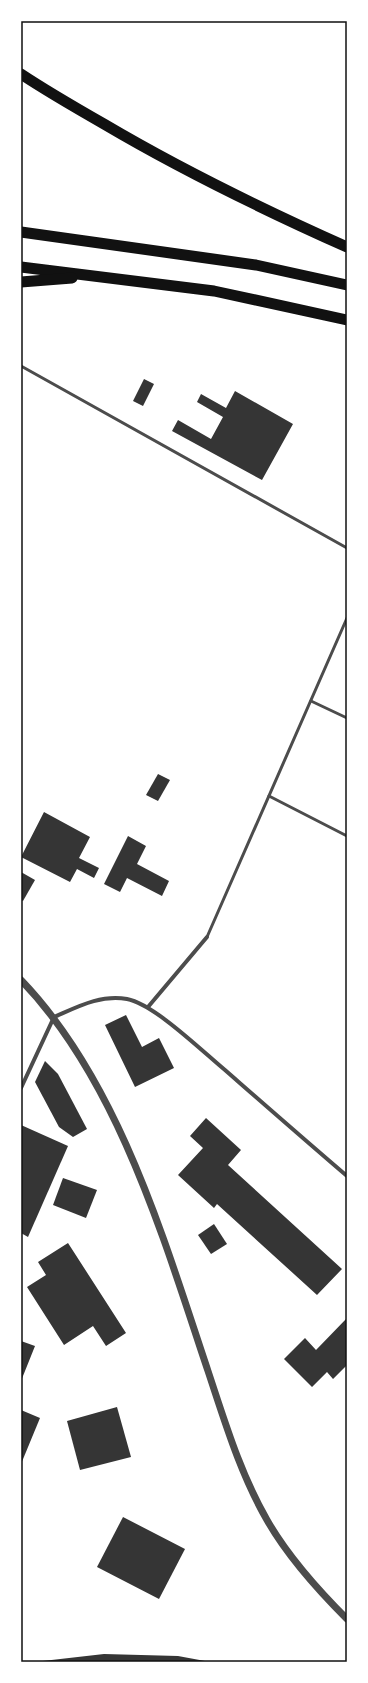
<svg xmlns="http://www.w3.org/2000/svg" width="368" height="1683" viewBox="0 0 368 1683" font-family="Figtree,sans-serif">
  <rect width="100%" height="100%" fill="#fff"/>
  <g fill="#353535">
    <path d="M 144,379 L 154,384 L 143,406 L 133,401 Z"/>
    <path d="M 235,391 L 293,424 L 262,480 L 172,431 L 178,420 L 211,439 L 223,417 L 197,402 L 201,394 L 226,408 Z"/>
    <path d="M 158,774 L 170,780 L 158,801 L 146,795 Z"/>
    <path d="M 44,812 L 90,837 L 79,858 L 99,868 L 94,878 L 77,869 L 70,882 L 21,857 Z"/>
    <path d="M 128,836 L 146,846 L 137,864 L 169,881 L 162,896 L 127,878 L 120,892 L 104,884 Z"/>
    <path d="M 21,872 L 35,880 L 23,901 L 21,900 Z"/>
    <path d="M 126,1015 L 142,1047 L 159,1038 L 174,1068 L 135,1087 L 105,1025 Z"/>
    <path d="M 45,1061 L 58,1074 L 87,1129 L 73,1137 L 59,1127 L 35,1082 Z"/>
    <path d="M 206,1118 L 241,1150 L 228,1165 L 342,1269 L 317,1295 L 217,1204 L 214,1208 L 178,1175 L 203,1148 L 190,1136 Z"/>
    <path d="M 21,1125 L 68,1146 L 28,1237 L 21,1233 Z"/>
    <path d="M 63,1178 L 97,1190 L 86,1218 L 53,1205 Z"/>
    <path d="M 214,1224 L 227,1244 L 211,1254 L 198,1235 Z"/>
    <path d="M 68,1243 L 126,1333 L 106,1346 L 93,1326 L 64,1345 L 27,1287 L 46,1275 L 38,1262 Z"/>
    <path d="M 347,1318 L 347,1365 L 333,1379 L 327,1372 L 312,1387 L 284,1359 L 305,1338 L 316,1350 Z"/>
    <path d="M 21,1341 L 35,1346 L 21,1381 Z"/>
    <path d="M 117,1407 L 131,1457 L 80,1470 L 67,1421 Z"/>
    <path d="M 21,1410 L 40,1418 L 21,1464 Z"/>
    <path d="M 123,1517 L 185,1549 L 159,1599 L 97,1567 Z"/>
    <path d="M 104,1654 L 178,1656 L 205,1661 L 34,1662 Z"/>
  </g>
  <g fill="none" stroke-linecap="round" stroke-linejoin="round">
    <g stroke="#4c4c4c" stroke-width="3">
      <path d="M 21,366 L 347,548"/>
      <path d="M 311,701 L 347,718"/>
      <path d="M 269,796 L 347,836"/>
      <path d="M 207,937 L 347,618"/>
    </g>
    <g stroke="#4c4c4c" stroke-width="4">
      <path d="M 148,1007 L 207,937"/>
      <path d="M 21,1088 L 54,1017 C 77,1007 101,994 127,999 C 154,1004 202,1051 225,1070 C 265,1105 306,1141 347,1176"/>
    </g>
    <path stroke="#4c4c4c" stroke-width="7" d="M 21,980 C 119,1082 164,1240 208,1371 C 225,1422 240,1473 267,1520 C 288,1557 317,1589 347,1619"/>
    <g stroke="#111" stroke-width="11">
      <path d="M 21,74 C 48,92 76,108 104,124 C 182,170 264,210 347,247"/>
      <path d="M 21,232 L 256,265 L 347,285"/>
      <path d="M 21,267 L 214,291 L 347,320"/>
      <path d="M 21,282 L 72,278"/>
    </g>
  </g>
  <rect width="368" height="1683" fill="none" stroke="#ffffff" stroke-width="44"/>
  <rect x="22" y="22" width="324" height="1639" fill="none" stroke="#111" stroke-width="1.5"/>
</svg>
